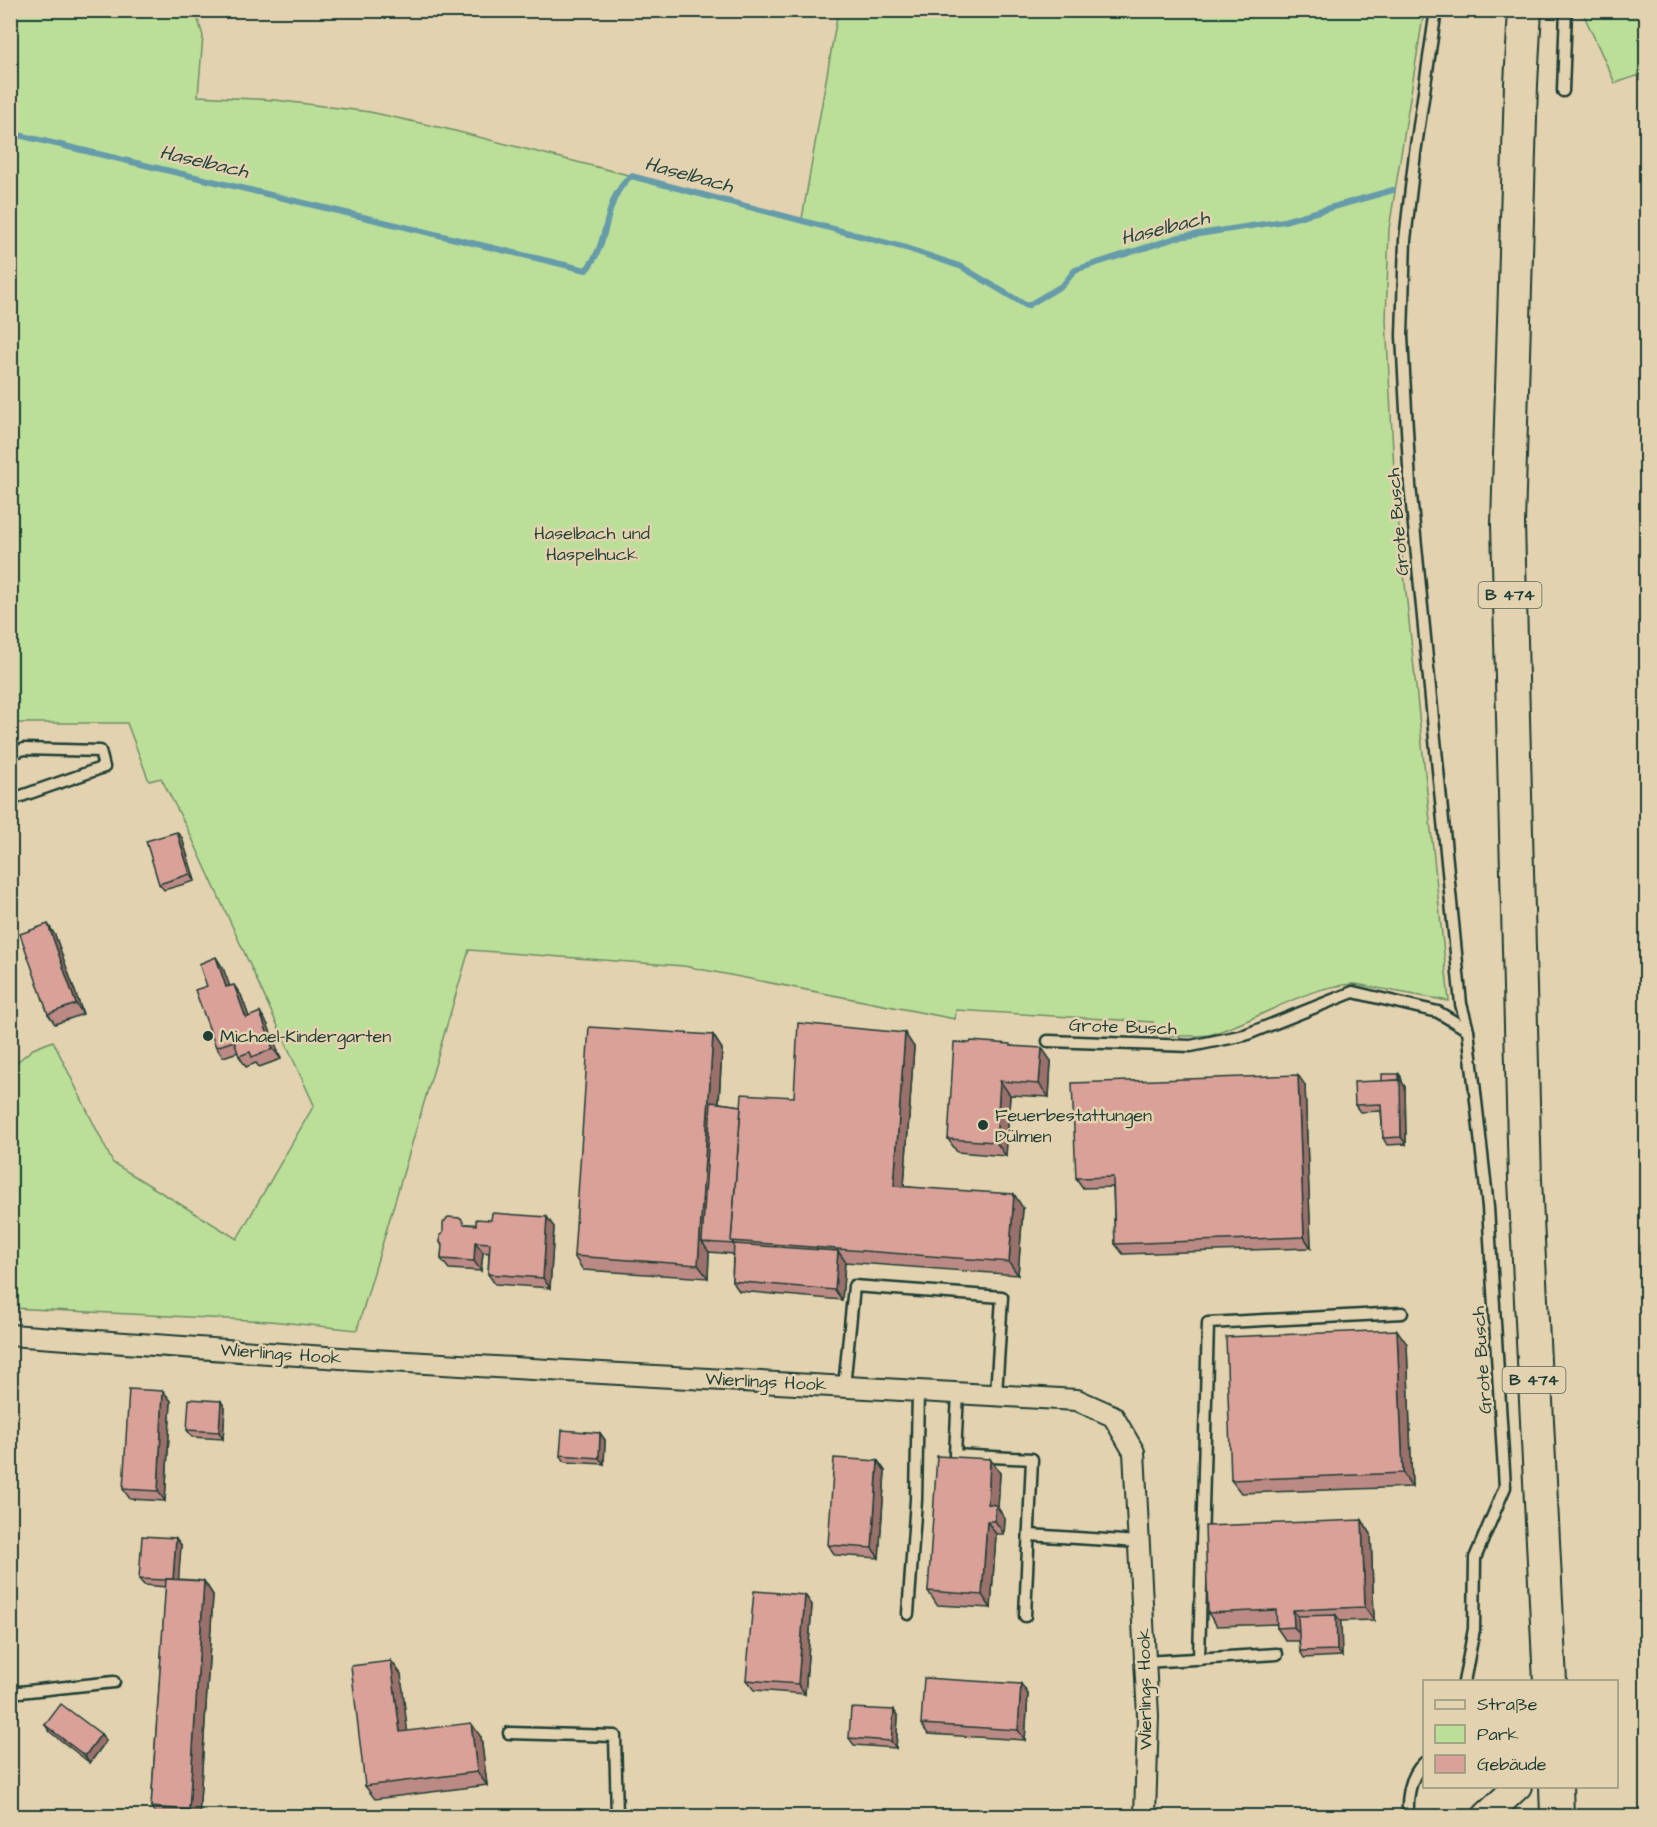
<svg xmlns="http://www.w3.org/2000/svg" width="1657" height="1827" viewBox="0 0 1657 1827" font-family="'Architects Daughter',sans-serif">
  <rect width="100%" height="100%" fill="#e3d2af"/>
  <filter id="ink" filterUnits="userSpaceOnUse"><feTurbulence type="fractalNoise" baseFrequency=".0167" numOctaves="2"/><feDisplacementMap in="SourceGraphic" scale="12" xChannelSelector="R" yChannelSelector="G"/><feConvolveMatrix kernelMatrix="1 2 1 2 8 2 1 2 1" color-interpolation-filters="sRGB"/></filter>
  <g filter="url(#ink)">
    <g fill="#bbde98" stroke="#6d8e66" stroke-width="1.5">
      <path d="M 11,10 L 185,11 L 198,19 L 203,36 L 198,96 L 275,100 L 370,112 L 447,129 L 802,219 L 838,11 L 1424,11 L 1389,229 L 1386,320 L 1395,488 L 1449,1001 L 1355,984 C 1312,985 1273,1011 1234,1026 C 1225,1029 1216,1034 1208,1035 C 1189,1038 1171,1035 1152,1034 L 1153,1022 L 956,1010 L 955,1019 L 684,966 L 469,950 L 357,1330 L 270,1321 L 11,1308 L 11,1067 L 33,1049 L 53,1041 L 113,1163 L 237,1239 L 314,1105 L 190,834 L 161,778 L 149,781 L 127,723 L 18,723 L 11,726 Z"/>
      <path d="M 1582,11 L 1646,11 L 1646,73 L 1615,83 Z"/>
    </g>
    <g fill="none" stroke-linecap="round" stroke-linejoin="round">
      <path stroke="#669ba9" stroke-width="6" d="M 10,133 L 586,270 C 612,241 601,201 631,176 L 906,248 L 962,267 L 1027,306 L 1063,285 L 1075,270 L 1179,237 L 1284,221 L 1393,190"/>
      <g stroke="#1f3d34" stroke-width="15">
        <g id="service">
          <path d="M 1436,10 L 1415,153 L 1405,240 L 1402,336 L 1410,485 L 1461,1004 L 1468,1030 L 1488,1207 L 1505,1487 L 1475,1558 L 1474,1629 L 1464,1682"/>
          <path d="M 1563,91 L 1566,10"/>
          <path d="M 10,754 L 24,749 L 100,751 L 104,767 L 10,800"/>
          <path d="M 1048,1041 L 1191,1046 L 1245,1035 L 1353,992 L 1438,1012 L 1468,1030"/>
          <path d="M 844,1387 L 854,1286 L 1002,1297 L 996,1395"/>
          <path d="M 958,1393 L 955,1455 L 1032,1459 L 1025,1616"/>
          <path d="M 1029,1535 L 1139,1542"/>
          <path d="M 908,1614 L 916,1500 L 918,1391"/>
          <path d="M 1199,1659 L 1208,1323 L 1402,1313"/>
          <path d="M 1145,1662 L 1277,1654"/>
          <path d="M 10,1693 L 114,1682"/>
          <path d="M 509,1733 L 615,1736 L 617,1816"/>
          <path d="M 1408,1816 C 1407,1797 1410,1776 1424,1763"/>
        </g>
      </g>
      <g stroke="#1f3d34" stroke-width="24">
        <path id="minor" d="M 10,1335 L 355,1359 L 1077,1400 L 1113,1416 L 1134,1452 L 1148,1716 L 1145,1816"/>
      </g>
      <g stroke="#1f3d34" stroke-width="30">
        <path id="tertiary" d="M 1486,1816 L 1518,1786"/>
      </g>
      <g stroke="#1f3d34" stroke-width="36">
        <g id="primary">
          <path d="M 1525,10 L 1521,84 L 1508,524 L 1525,1180 L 1550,1682"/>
          <path d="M 1556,1786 L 1557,1816"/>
        </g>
      </g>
      <use href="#service" stroke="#e3d2af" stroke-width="10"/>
      <use href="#minor" stroke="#e3d2af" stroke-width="20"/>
      <use href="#tertiary" stroke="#e3d2af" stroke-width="26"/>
      <use href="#primary" stroke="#e3d2af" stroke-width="32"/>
    </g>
    <g fill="#bb8a84" stroke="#1f3d34" stroke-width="1.5">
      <path d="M 182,838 L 195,881 L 164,890 L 159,884 Z"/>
      <path d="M 55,935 L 83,1014 L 55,1024 L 48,1014 Z"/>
      <path d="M 223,968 L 229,986 L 241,995 L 249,1017 L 267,1023 L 281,1059 L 259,1067 L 256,1063 L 246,1067 L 239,1056 L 238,1052 L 223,1057 L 216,1047 L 207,986 Z"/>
      <path d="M 713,1035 L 722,1049 L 719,1103 L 741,1106 L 794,1097 L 914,1047 L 904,1186 L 1023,1208 L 1018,1275 L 845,1262 L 842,1300 L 739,1291 L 732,1281 L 733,1254 L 709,1252 L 708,1278 L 583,1270 L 574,1256 Z"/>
      <path d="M 1012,1046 L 1051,1061 L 1049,1097 L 1010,1095 L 1006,1156 L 957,1152 L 948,1139 Z"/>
      <path d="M 1399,1074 L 1401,1077 L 1402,1082 L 1405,1087 L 1406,1144 L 1387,1145 L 1383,1138 L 1381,1111 L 1360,1112 L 1355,1105 L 1382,1081 Z"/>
      <path d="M 1305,1085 L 1311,1248 L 1123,1254 L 1115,1244 L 1113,1187 L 1083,1188 L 1076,1178 Z"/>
      <path d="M 465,1224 L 554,1227 L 550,1288 L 495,1284 L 488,1274 L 489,1253 L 483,1252 L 481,1271 L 449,1269 L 441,1259 L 442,1246 L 440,1242 Z"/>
      <path d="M 1407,1344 L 1412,1487 L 1241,1493 L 1231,1480 Z"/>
      <path d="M 163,1391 L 171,1401 L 165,1501 L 130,1499 L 123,1489 Z"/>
      <path d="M 221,1401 L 225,1408 L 223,1439 L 192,1437 L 187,1430 Z"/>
      <path d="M 600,1433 L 605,1440 L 604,1464 L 565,1462 L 560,1455 Z"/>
      <path d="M 990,1459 L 1000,1473 L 998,1508 L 1005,1519 L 1004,1534 L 996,1534 L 991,1608 L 937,1605 L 928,1591 Z"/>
      <path d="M 878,1461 L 885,1471 L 879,1558 L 835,1555 L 828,1545 Z"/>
      <path d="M 1362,1520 L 1371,1534 L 1374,1620 L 1340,1621 L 1342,1656 L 1304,1658 L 1300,1651 L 1299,1641 L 1286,1641 L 1277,1628 L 1277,1624 L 1217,1626 L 1208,1613 Z"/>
      <path d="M 181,1545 L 178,1579 L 204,1581 L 213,1595 L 199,1816 L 157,1816 L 151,1807 L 166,1587 L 144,1585 L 139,1579 Z"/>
      <path d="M 805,1595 L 812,1605 L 805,1694 L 754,1690 L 746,1680 Z"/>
      <path d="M 391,1661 L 401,1674 L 407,1731 L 481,1737 L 487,1785 L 375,1799 L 365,1786 Z"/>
      <path d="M 1021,1684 L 1028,1694 L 1025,1740 L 928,1734 L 921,1724 Z"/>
      <path d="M 894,1710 L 898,1717 L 896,1748 L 854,1745 L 849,1738 Z"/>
      <path d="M 45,1725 L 101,1734 L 106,1741 L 90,1763 L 50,1732 Z"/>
    </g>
    <g fill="#99716b" stroke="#1f3d34" stroke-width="1.5">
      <path d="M 177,832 L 182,838 L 195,881 L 190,874 Z"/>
      <path d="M 48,924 L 55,935 L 83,1014 L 76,1004 Z"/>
      <path d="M 216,957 L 223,968 L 234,997 L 226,987 Z"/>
      <path d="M 234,985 L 241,995 L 253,1028 L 246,1018 Z"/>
      <path d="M 260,1012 L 267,1023 L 281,1059 L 273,1049 Z"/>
      <path d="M 905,1033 L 914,1047 L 903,1199 L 894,1186 Z"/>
      <path d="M 713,1035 L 722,1049 L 710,1243 L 702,1242 L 709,1252 L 708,1278 L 698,1265 Z"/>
      <path d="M 1042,1048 L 1051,1061 L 1049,1097 L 1039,1084 Z"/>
      <path d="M 1399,1074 L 1401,1077 L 1402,1082 L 1405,1087 L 1406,1144 L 1401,1137 Z"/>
      <path d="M 1298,1075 L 1305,1085 L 1311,1248 L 1304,1237 Z"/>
      <path d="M 1000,1081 L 1010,1095 L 1006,1156 L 996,1142 Z"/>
      <path d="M 1014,1194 L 1023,1208 L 1018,1275 L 1009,1262 Z"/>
      <path d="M 547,1217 L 554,1227 L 550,1288 L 543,1278 Z"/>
      <path d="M 475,1242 L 483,1252 L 481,1271 L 474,1261 Z"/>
      <path d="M 838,1251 L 845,1261 L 842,1300 L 835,1290 Z"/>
      <path d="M 1397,1330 L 1407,1344 L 1412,1487 L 1403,1473 Z"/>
      <path d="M 163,1391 L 171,1401 L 165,1501 L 158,1491 Z"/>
      <path d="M 221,1401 L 225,1408 L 223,1439 L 219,1432 Z"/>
      <path d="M 600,1433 L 605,1440 L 604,1464 L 599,1458 Z"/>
      <path d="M 990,1459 L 1000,1473 L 998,1508 L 1005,1519 L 1004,1534 L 995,1521 L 988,1504 Z"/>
      <path d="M 878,1461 L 885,1471 L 879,1558 L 872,1548 Z"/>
      <path d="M 1362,1520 L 1371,1534 L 1374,1620 L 1365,1607 Z"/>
      <path d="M 987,1521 L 996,1534 L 991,1608 L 982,1595 Z"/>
      <path d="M 176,1538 L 181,1545 L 178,1588 L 173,1581 Z"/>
      <path d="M 204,1581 L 213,1595 L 199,1816 L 194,1816 L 189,1810 Z"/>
      <path d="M 805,1595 L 812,1605 L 805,1694 L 798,1684 Z"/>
      <path d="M 1293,1610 L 1303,1623 L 1304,1640 L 1294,1627 Z"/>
      <path d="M 1336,1615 L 1341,1622 L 1342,1656 L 1337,1650 Z"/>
      <path d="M 391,1661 L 401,1674 L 409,1745 L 400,1732 Z"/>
      <path d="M 1021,1684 L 1028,1694 L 1025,1740 L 1018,1730 Z"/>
      <path d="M 894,1710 L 898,1717 L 896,1748 L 891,1741 Z"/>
      <path d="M 471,1723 L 481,1737 L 487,1785 L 477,1772 Z"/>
      <path d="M 101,1734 L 106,1741 L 90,1763 L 85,1756 Z"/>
    </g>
    <g fill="#daa199" stroke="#1f3d34" stroke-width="1.5">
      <path d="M 177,832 L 190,874 L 159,884 L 146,841 Z"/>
      <path d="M 48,924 L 76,1004 L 48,1014 L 20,934 Z"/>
      <path d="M 216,957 L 226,987 L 234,985 L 246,1018 L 260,1012 L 273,1049 L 252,1057 L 250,1052 L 239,1056 L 234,1041 L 216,1047 L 195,990 L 207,986 L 199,964 Z"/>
      <path d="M 798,1023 L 905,1033 L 894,1186 L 1014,1194 L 1009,1262 L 731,1241 L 742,1094 L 794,1097 Z"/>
      <path d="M 589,1027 L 713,1035 L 698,1265 L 574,1256 Z"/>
      <path d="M 971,1041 L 1010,1044 L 1010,1046 L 1042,1048 L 1039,1084 L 1000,1081 L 996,1142 L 948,1139 L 954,1042 L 970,1043 Z"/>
      <path d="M 1382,1074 L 1399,1074 L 1399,1080 L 1382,1081 Z"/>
      <path d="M 1298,1075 L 1304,1237 L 1115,1244 L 1113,1177 L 1076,1178 L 1072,1083 Z"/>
      <path d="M 1400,1080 L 1401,1137 L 1383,1138 L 1381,1104 L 1355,1105 L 1354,1082 Z"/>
      <path d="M 711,1102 L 741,1106 L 731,1241 L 734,1244 L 702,1242 Z"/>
      <path d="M 492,1213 L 547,1217 L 543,1278 L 488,1274 L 490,1243 L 475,1242 L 474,1261 L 441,1259 L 442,1245 L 440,1242 L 440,1235 L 443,1233 L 443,1223 L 448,1217 L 461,1218 L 464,1224 L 476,1225 L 476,1219 L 491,1220 Z"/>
      <path d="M 734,1244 L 838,1251 L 835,1290 L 732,1281 Z"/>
      <path d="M 1397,1330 L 1403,1473 L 1231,1480 L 1226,1337 Z"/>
      <path d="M 129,1389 L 163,1391 L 158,1491 L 123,1489 Z"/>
      <path d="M 189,1399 L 221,1401 L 219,1432 L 187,1430 Z"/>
      <path d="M 562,1430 L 600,1433 L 599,1458 L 560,1455 Z"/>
      <path d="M 937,1456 L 990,1459 L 988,1504 L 996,1505 L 995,1521 L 987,1521 L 982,1595 L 928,1591 Z"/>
      <path d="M 834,1458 L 878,1461 L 872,1548 L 828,1545 Z"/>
      <path d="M 1362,1520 L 1365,1607 L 1293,1610 L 1294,1627 L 1277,1628 L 1276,1610 L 1208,1613 L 1205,1526 Z"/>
      <path d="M 142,1536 L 176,1538 L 173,1579 L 166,1579 L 166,1580 L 139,1579 Z"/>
      <path d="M 166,1579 L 204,1581 L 189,1810 L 151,1807 Z"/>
      <path d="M 754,1591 L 805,1595 L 798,1684 L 746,1680 Z"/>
      <path d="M 1336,1615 L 1337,1650 L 1300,1651 L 1298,1616 Z"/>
      <path d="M 391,1661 L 400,1732 L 471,1723 L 477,1772 L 365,1786 L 351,1666 Z"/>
      <path d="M 924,1678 L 1021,1684 L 1018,1730 L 921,1724 Z"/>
      <path d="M 61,1704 L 101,1734 L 85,1756 L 45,1725 Z"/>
      <path d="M 851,1708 L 894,1710 L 891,1741 L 849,1738 Z"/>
    </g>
  </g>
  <g fill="#1f3d34" stroke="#e3d2af" stroke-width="2">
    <circle cx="208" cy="1036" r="6"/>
    <circle cx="983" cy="1125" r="6"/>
  </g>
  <g text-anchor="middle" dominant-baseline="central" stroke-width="5" stroke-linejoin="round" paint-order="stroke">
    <g fill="#e3d2af" stroke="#5a6a59" stroke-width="1.5">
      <rect x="1478.5" y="582" width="63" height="26" rx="4.5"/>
      <rect x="1502.5" y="1367" width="63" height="26" rx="4.5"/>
    </g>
    <g font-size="16" font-weight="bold" fill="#1f3d34">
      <text x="1510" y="595">B 474</text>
      <text x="1534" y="1380">B 474</text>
    </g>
    <g font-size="18" fill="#1f3d34" stroke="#e3d2af">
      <text transform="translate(1398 522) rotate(-95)">Grote Busch</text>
      <text transform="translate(1123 1027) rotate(2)">Grote Busch</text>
      <text transform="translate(281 1354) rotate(4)">Wierlings Hook</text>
      <text transform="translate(1482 1360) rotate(-94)">Grote Busch</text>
      <text transform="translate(766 1382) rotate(3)">Wierlings Hook</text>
      <text transform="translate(1145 1689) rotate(-91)">Wierlings Hook</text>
    </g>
    <g font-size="18" fill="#274539" stroke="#e3d2af">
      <text x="592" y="533">Haselbach und<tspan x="592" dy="21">Haspelhuck</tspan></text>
    </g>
    <g font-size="18" fill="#1f3d34" stroke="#e3d2af" text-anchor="start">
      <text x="220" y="1036">Michael-Kindergarten</text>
      <text x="995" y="1115">Feuerbestattungen<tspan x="995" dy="21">Dülmen</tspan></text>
    </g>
    <g font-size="20" font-style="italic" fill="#25453e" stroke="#e3d2af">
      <text transform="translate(204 162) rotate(13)">Haselbach</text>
      <text transform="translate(689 175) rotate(15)">Haselbach</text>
      <text transform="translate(1165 228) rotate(-14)">Haselbach</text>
    </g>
  </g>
  <rect width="1657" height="1827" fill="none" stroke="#e3d2af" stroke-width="36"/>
  <rect x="18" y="18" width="1621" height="1791" fill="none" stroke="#1f3d34" stroke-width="2" filter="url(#ink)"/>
  <rect x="1423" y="1680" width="195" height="108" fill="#e3d2af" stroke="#95967e" stroke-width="1.5"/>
  <rect x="1435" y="1700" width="30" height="9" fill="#e3d2af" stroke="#95967e" stroke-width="1.5"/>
  <text x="1477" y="1710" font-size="18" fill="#1f3d34">Straße</text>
  <rect x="1435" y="1725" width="30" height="18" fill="#bbde98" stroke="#95967e" stroke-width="1.5"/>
  <text x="1477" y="1740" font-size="18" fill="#1f3d34">Park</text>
  <rect x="1435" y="1755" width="30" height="18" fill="#daa199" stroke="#95967e" stroke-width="1.5"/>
  <text x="1477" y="1770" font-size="18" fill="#1f3d34">Gebäude</text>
</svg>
